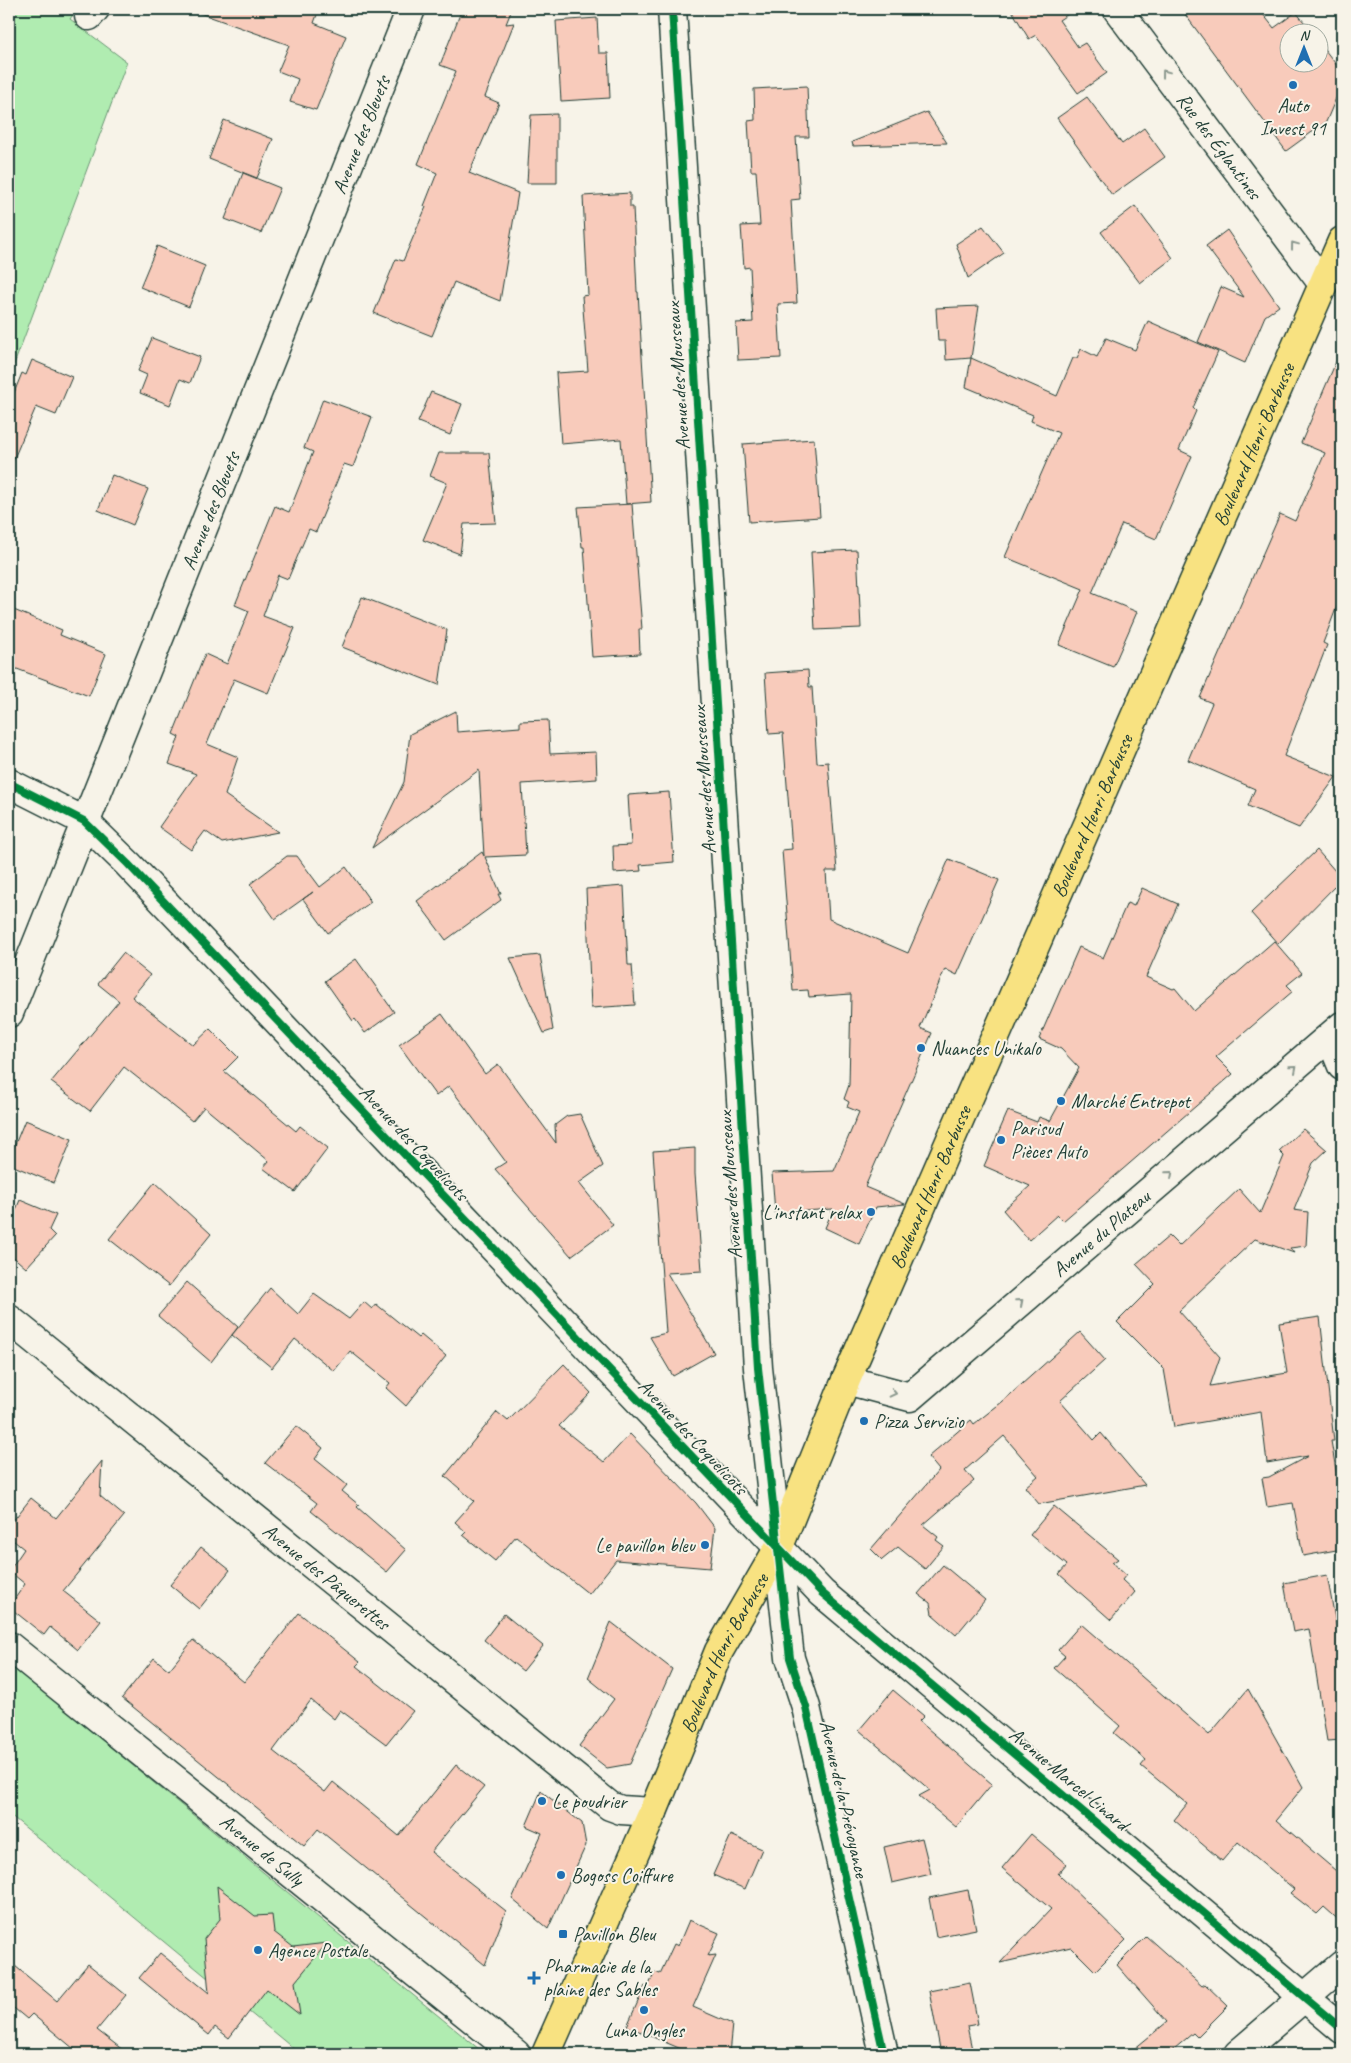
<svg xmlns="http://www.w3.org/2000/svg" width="1351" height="2063" viewBox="0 0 1351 2063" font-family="Caveat,sans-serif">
  <rect width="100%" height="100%" fill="#f7f3e8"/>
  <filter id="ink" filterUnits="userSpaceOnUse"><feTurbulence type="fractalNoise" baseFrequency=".02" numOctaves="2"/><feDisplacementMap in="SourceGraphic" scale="10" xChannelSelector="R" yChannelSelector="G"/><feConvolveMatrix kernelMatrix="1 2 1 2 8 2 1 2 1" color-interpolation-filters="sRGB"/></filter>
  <g filter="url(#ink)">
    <g fill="#b0ecb1" stroke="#689472">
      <path d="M 9,9 L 77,9 L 70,19 L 127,62 L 9,378 Z"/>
      <path d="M 9,1664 L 485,2054 L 300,2054 L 9,1814 Z"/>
    </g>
    <g fill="#f8cbbb" stroke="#1f3d34">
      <path d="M 198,9 L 319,9 L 314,23 L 346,36 L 316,110 L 290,102 L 298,79 L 278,71 L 289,45 L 197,12 Z"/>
      <path d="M 462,9 L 512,9 L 506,24 L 514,23 L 485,97 L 499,103 L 469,173 L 518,193 L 500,301 L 454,282 L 432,336 L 374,313 L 396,259 L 403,261 L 426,207 L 424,206 L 437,173 L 418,164 L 456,71 L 440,65 Z"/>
      <path d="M 1011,9 L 1076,9 L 1059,20 L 1078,47 L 1085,43 L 1107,73 L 1078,93 L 1036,35 L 1029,39 Z"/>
      <path d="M 1181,9 L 1259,9 L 1274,28 L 1296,12 L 1312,32 L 1288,32 L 1288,62 L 1318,62 L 1318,41 L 1342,72 L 1342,84 L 1326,122 L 1286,151 Z"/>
      <path d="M 597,18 L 599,53 L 608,53 L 610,98 L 561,101 L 556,21 Z"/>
      <path d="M 807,86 L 809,137 L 796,137 L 800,199 L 791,200 L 797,303 L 778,304 L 781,358 L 738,360 L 736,323 L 753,322 L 750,267 L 744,268 L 741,226 L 760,225 L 756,171 L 751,171 L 748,121 L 755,120 L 754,89 Z"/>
      <path d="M 1087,97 L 1122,144 L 1144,128 L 1165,157 L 1112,195 L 1057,118 Z"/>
      <path d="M 927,112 L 947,143 L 853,146 L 852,142 Z"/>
      <path d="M 557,114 L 557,183 L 527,183 L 531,115 Z"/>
      <path d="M 224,120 L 273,139 L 257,178 L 209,159 Z"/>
      <path d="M 243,173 L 280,188 L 261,233 L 225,219 Z"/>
      <path d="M 630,193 L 630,207 L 633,207 L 637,292 L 638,292 L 651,502 L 626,504 L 621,439 L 561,444 L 556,373 L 588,371 L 582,296 L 588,295 L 583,196 Z"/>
      <path d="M 1135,206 L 1173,258 L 1140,283 L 1101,232 Z"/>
      <path d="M 983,226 L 1004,253 L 968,278 L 956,244 Z"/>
      <path d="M 1227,230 L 1279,306 L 1265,316 L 1245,363 L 1198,342 L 1221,287 L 1244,297 L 1206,246 Z"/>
      <path d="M 157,246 L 205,266 L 189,307 L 140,287 Z"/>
      <path d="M 979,306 L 971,358 L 946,360 L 945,341 L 938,341 L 936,308 Z"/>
      <path d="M 1148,321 L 1218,352 L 1193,408 L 1196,411 L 1179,450 L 1192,456 L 1156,539 L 1122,524 L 1092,593 L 1137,612 L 1113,667 L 1059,645 L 1083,589 L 1005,557 L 1059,433 L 1031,421 L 1033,415 L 966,387 L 971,358 L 1057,396 L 1073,358 L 1077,358 L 1081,349 L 1097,357 L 1106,338 L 1135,350 Z"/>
      <path d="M 152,338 L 200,357 L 190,383 L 180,379 L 170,405 L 140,393 L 147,375 L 138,371 Z"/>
      <path d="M 1342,348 L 1342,593 L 1323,643 L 1327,645 L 1284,756 L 1336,777 L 1299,828 L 1248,806 L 1255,789 L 1188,760 L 1212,703 L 1200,698 L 1280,514 L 1295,521 L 1325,453 L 1301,443 Z"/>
      <path d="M 32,360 L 72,377 L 56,415 L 36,407 L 9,470 L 9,405 L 22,373 L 26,375 Z"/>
      <path d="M 431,392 L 462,404 L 450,435 L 418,422 Z"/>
      <path d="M 323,399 L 372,417 L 353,467 L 344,464 L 316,532 L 309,529 L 288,579 L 278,575 L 263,616 L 295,628 L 268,693 L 234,679 L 207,744 L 238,757 L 225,795 L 278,832 L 222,843 L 205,831 L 191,850 L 159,827 L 196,774 L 169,764 L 179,737 L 173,734 L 205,654 L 227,664 L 249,611 L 235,605 L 275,506 L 289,512 L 313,452 L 304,448 Z"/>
      <path d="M 814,439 L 820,517 L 749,522 L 743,444 Z"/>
      <path d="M 439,453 L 489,453 L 496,523 L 464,524 L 460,554 L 423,540 L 447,483 L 430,476 Z"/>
      <path d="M 112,475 L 148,489 L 133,525 L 98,510 Z"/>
      <path d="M 632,504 L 642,629 L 639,629 L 640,654 L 592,657 L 584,547 L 582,547 L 578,507 Z"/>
      <path d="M 857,550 L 861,628 L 815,630 L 811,552 Z"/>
      <path d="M 362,597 L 447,630 L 439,685 L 342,647 Z"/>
      <path d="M 9,608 L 62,630 L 60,635 L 106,654 L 89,696 L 9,666 Z"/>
      <path d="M 808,670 L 809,687 L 812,687 L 817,763 L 828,762 L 837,871 L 826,871 L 829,919 L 908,953 L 949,859 L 999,880 L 957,975 L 945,969 L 920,1028 L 932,1033 L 865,1187 L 905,1204 L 876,1207 L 859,1244 L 825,1228 L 833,1209 L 775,1213 L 772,1173 L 834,1171 L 859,1112 L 847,1107 L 849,1102 L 844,1099 L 849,1085 L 851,994 L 809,997 L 808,990 L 793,991 L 782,850 L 792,849 L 783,733 L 769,734 L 765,673 Z"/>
      <path d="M 456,711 L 457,732 L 520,727 L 520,721 L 548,720 L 550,754 L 596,752 L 597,779 L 522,784 L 526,855 L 485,857 L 501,894 L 498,894 L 501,900 L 446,940 L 417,901 L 482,852 L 484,856 L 479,770 L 372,848 L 404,782 L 410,734 Z"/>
      <path d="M 669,792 L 674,862 L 640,865 L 641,871 L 614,873 L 613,846 L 631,845 L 628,795 Z"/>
      <path d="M 1317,850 L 1342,879 L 1278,944 L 1251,913 Z"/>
      <path d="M 287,856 L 297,856 L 320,887 L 346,867 L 371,902 L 328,933 L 303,899 L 313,892 L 275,919 L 250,884 Z"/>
      <path d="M 624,886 L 628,965 L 632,965 L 635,1005 L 591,1008 L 586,889 Z"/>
      <path d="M 1142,888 L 1178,904 L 1146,977 L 1173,989 L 1175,988 L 1194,1011 L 1274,941 L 1302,973 L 1287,985 L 1293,991 L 1216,1057 L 1233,1074 L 1063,1221 L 1057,1215 L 1029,1240 L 1003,1210 L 1030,1186 L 984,1166 L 1008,1111 L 1037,1122 L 1039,1117 L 1050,1121 L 1079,1068 L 1061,1049 L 1039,1039 L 1079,947 L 1103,958 L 1127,903 L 1134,906 Z"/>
      <path d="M 123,953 L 150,975 L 132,997 L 193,1045 L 210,1029 L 238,1057 L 224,1071 L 296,1131 L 300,1126 L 328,1148 L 295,1192 L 263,1168 L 269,1161 L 204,1107 L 192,1121 L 124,1067 L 90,1111 L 51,1082 L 119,1001 L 98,984 Z"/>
      <path d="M 540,955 L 553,1030 L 544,1033 L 510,958 Z"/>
      <path d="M 356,959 L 394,1012 L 365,1033 L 355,1019 L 353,1021 L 325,981 Z"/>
      <path d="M 442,1014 L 485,1074 L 498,1064 L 556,1143 L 555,1125 L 567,1116 L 580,1114 L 603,1166 L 579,1183 L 613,1225 L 571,1256 L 495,1169 L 506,1162 L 449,1086 L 436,1096 L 399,1045 Z"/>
      <path d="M 25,1120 L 72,1139 L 54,1183 L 9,1164 L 9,1159 Z"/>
      <path d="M 1303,1129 L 1327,1150 L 1313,1163 L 1294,1210 L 1308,1212 L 1306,1246 L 1290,1248 L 1294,1253 L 1255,1239 L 1179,1311 L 1220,1357 L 1210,1386 L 1287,1373 L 1279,1323 L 1320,1317 L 1334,1441 L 1331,1441 L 1342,1505 L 1342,1549 L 1303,1556 L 1293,1503 L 1267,1507 L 1262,1478 L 1269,1477 L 1308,1456 L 1267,1463 L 1261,1412 L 1174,1427 L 1164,1369 L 1117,1322 L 1155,1284 L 1136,1264 L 1169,1236 L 1179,1246 L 1239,1189 L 1260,1213 L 1284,1156 L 1279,1151 Z"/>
      <path d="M 695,1148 L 695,1174 L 702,1271 L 667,1273 L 714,1353 L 673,1376 L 650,1337 L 666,1333 L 653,1151 Z"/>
      <path d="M 155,1182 L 211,1234 L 169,1286 L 109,1239 Z"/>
      <path d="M 20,1200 L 56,1215 L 49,1230 L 55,1236 L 26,1268 L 9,1253 L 9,1226 Z"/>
      <path d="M 187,1282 L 238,1327 L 211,1362 L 158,1316 Z"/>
      <path d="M 270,1288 L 298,1314 L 314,1294 L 349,1319 L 364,1302 L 372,1309 L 376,1304 L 418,1338 L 421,1335 L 446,1356 L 406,1406 L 386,1388 L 390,1383 L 350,1351 L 334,1371 L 295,1339 L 272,1368 L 232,1335 Z"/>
      <path d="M 1080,1332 L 1105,1360 L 1060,1401 L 1094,1440 L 1101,1433 L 1145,1485 L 1039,1504 L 1025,1487 L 1038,1476 L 1004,1436 L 965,1470 L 974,1481 L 923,1525 L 938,1537 L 936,1540 L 944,1546 L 925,1569 L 898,1547 L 882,1560 L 871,1549 L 939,1470 L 928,1457 L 971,1420 L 974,1424 L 1002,1402 Z"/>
      <path d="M 564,1364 L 591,1393 L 559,1426 L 604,1462 L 630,1434 L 696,1503 L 715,1528 L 710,1568 L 616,1560 L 589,1594 L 516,1536 L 495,1561 L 463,1535 L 466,1532 L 455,1522 L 474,1501 L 445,1476 L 497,1412 L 508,1421 Z"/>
      <path d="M 296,1426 L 323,1448 L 315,1459 L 347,1485 L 342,1491 L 359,1505 L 357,1507 L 406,1550 L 387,1572 L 311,1511 L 317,1503 L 265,1463 Z"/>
      <path d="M 102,1461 L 100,1496 L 124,1516 L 63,1591 L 101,1621 L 78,1650 L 50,1627 L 44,1635 L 9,1607 L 25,1584 L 9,1571 L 24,1549 L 9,1537 L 9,1526 L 31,1498 L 56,1518 Z"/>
      <path d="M 1054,1506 L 1118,1559 L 1112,1563 L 1126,1575 L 1122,1580 L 1135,1592 L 1111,1620 L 1059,1574 L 1067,1565 L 1030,1535 Z"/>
      <path d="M 201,1547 L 230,1570 L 199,1609 L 170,1585 Z"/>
      <path d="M 943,1565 L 985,1600 L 956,1635 L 932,1614 L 930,1603 L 918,1594 Z"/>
      <path d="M 1327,1575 L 1342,1657 L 1342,1740 L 1327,1741 L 1309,1629 L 1293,1632 L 1284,1583 Z"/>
      <path d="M 299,1613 L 360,1662 L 356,1666 L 413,1711 L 386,1744 L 340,1710 L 334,1719 L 311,1700 L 273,1751 L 325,1792 L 333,1782 L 399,1836 L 456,1765 L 484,1787 L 431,1852 L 506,1911 L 485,1965 L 318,1829 L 304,1846 L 122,1698 L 154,1658 L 169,1670 L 193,1640 L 244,1682 Z"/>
      <path d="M 504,1614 L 543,1646 L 523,1671 L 484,1640 Z"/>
      <path d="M 611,1622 L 672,1669 L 630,1764 L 607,1768 L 579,1746 L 614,1699 L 588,1678 Z"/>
      <path d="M 1081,1624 L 1209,1735 L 1248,1689 L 1303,1787 L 1276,1820 L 1342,1876 L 1342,1923 L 1324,1907 L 1317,1914 L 1290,1893 L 1294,1889 L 1238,1842 L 1222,1861 L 1174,1820 L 1187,1804 L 1141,1766 L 1146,1760 L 1114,1733 L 1120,1726 L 1054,1668 L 1065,1656 L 1058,1650 Z"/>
      <path d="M 893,1690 L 924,1716 L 919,1721 L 992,1784 L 956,1827 L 919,1796 L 930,1790 L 859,1730 Z"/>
      <path d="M 541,1791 L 582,1823 L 586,1845 L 548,1929 L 512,1899 L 542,1833 L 526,1826 Z"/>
      <path d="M 1031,1834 L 1066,1864 L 1058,1874 L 1126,1940 L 1095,1971 L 1071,1947 L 1000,1963 L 1051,1909 L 1002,1868 Z"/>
      <path d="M 731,1835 L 762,1849 L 745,1889 L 713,1875 Z"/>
      <path d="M 922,1838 L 931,1874 L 892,1883 L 884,1847 Z"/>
      <path d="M 217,1886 L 255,1916 L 272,1915 L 274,1932 L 293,1947 L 327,1943 L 295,1982 L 300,2015 L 267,1989 L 229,2038 L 215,2027 L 209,2035 L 139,1978 L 160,1953 L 209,1993 L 204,1939 L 220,1919 Z"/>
      <path d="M 968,1890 L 976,1929 L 936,1937 L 929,1898 Z"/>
      <path d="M 689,1920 L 719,1933 L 708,1956 L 716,1955 L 693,2007 L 732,2024 L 729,2054 L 693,2054 L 627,2026 L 645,1986 L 648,1987 L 655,1972 L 660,1974 L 674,1944 L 678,1946 Z"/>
      <path d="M 1146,1936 L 1202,1986 L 1205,1984 L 1228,2006 L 1197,2037 L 1193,2033 L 1168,2054 L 1128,2054 L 1167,2022 L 1117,1965 Z"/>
      <path d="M 9,1961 L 57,2001 L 88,1964 L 126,1995 L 97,2030 L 128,2054 L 80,2054 L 32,2014 L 27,2019 L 9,2004 Z"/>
      <path d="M 970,1983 L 978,2024 L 967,2026 L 973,2054 L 941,2054 L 929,1991 Z"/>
    </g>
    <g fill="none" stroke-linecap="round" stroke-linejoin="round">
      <g stroke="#1f3d34" stroke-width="31">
        <g id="street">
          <path d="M 672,9 L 758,1368 L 790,1658 L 806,1707 L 884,2054"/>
          <path id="s1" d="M 1117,9 L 1323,284"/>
          <path d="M 89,16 L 95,9"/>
          <path d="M 9,783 L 84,821 L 128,864 L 822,1593 L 1342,2029"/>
          <path id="s2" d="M 9,1013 L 411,9"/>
          <path d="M 1330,1037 L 1342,1066"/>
          <path id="s3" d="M 9,1319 L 610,1806 L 621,1810 L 653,1812"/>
          <path id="s4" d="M 846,1380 L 910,1397 L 1342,1026"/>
          <path id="s5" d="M 9,1646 L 516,2054"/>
          <path d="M 1238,2054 L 1342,1965"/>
        </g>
      </g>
      <g stroke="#1f3d34" stroke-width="31">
        <g id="primary">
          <path id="s6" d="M 546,2054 L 653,1812 L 719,1651 L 778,1549 L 846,1380 L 1342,241"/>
        </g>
      </g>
      <use href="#street" stroke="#f7f3e8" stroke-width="28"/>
      <use href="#primary" stroke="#f8e281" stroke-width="28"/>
      <g stroke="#f7f3e8" stroke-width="11">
        <g id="cycleway">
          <path d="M 672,9 L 758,1368 L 790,1658 L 806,1707 L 884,2054"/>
          <path d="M 9,783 L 84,821 L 128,864 L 822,1593 L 1342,2029"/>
        </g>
      </g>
      <use href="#cycleway" stroke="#00873e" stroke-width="8"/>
    </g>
    <defs><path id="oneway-chevron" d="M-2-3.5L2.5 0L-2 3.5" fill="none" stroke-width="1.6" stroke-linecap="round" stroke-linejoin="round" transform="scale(1.25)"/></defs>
    <g stroke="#8b988e">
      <use href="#oneway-chevron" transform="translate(1165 73) rotate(-127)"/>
      <use href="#oneway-chevron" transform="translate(1294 245) rotate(-127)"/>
      <use href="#oneway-chevron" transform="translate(1294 1068) rotate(-41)"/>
      <use href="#oneway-chevron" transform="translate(1170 1174) rotate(-41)"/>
      <use href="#oneway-chevron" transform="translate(1020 1302) rotate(-41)"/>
      <use href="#oneway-chevron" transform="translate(893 1393) rotate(13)"/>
    </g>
  </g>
  <g fill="#1f6fb2" stroke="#f7f3e8" stroke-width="2">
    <circle cx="1293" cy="85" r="5"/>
    <circle cx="921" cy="1048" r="5"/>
    <circle cx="1061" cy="1101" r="5"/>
    <circle cx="1001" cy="1140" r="5"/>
    <circle cx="871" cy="1212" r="5"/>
    <circle cx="864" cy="1421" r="5"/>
    <circle cx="705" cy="1545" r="5"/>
    <circle cx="542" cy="1801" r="5"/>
    <circle cx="561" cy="1875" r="5"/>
    <rect x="558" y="1929" width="10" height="10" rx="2.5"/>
    <circle cx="258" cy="1950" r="5"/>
    <path d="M531.5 1970.5h5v5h5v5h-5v5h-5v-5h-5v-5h5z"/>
    <circle cx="644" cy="2010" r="5"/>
  </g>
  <g text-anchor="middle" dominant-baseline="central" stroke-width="4" stroke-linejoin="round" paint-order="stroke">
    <g font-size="20" fill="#1f3d34" stroke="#f7f3e8" text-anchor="start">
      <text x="1293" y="105" text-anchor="middle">Auto<tspan x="1293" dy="23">Invest 91</tspan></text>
      <text x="931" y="1048">Nuances Unikalo</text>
      <text x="1071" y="1101">Marché Entrepot</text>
      <text x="1011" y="1128">Parisud<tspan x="1011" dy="23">Pièces Auto</tspan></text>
      <text x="861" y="1212" text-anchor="end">L'instant relax</text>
      <text x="874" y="1421">Pizza Servizio</text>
      <text x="695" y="1545" text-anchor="end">Le pavillon bleu</text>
      <text x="552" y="1801">Le poudrier</text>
      <text x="571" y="1875">Bogoss Coiffure</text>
      <text x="573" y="1934">Pavillon Bleu</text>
      <text x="268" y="1950">Agence Postale</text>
      <text x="544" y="1966">Pharmacie de la<tspan x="544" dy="23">plaine des Sables</tspan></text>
      <text x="644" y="2030" text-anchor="middle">Luna Ongles</text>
    </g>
    <g font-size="20" fill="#1f3d34" stroke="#f7f3e8">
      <text stroke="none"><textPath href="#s2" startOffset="946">Avenue des Bleuets</textPath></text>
      <text stroke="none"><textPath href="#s1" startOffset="171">Rue des Églantines</textPath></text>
      <text transform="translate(678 376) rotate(-94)">Avenue des Mousseaux</text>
      <text stroke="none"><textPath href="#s6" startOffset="1759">Boulevard Henri Barbusse</textPath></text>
      <text stroke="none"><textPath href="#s2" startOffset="541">Avenue des Bleuets</textPath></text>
      <text transform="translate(704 780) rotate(-94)">Avenue des Mousseaux</text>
      <text stroke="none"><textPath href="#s6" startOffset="1354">Boulevard Henri Barbusse</textPath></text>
      <text transform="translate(414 1143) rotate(47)">Avenue des Coquelicots</text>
      <text transform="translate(730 1185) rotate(-94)">Avenue des Mousseaux</text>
      <text stroke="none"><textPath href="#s6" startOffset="949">Boulevard Henri Barbusse</textPath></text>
      <text stroke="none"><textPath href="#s4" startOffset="318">Avenue du Plateau</textPath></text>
      <text transform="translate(693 1437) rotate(47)">Avenue des Coquelicots</text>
      <text stroke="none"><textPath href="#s3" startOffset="409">Avenue des Pâquerettes</textPath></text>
      <text stroke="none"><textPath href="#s6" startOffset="439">Boulevard Henri Barbusse</textPath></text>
      <text transform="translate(1069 1779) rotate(40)">Avenue Marcel Linard</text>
      <text transform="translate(844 1799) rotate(77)">Avenue de la Prévoyance</text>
      <text stroke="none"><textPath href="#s5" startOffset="325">Avenue de Sully</textPath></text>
    </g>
  </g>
  <rect width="1351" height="2063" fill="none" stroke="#f7f3e8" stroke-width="30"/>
  <rect x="15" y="15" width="1321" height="2033" fill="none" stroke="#1f3d34" stroke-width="2" filter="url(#ink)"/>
  <g transform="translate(1304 48)"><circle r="24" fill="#f7f3e8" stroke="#a1aaa0"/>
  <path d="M0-4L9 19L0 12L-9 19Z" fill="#1f6fb2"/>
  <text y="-8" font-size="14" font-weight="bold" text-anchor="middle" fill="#1f3d34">N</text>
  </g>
</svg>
